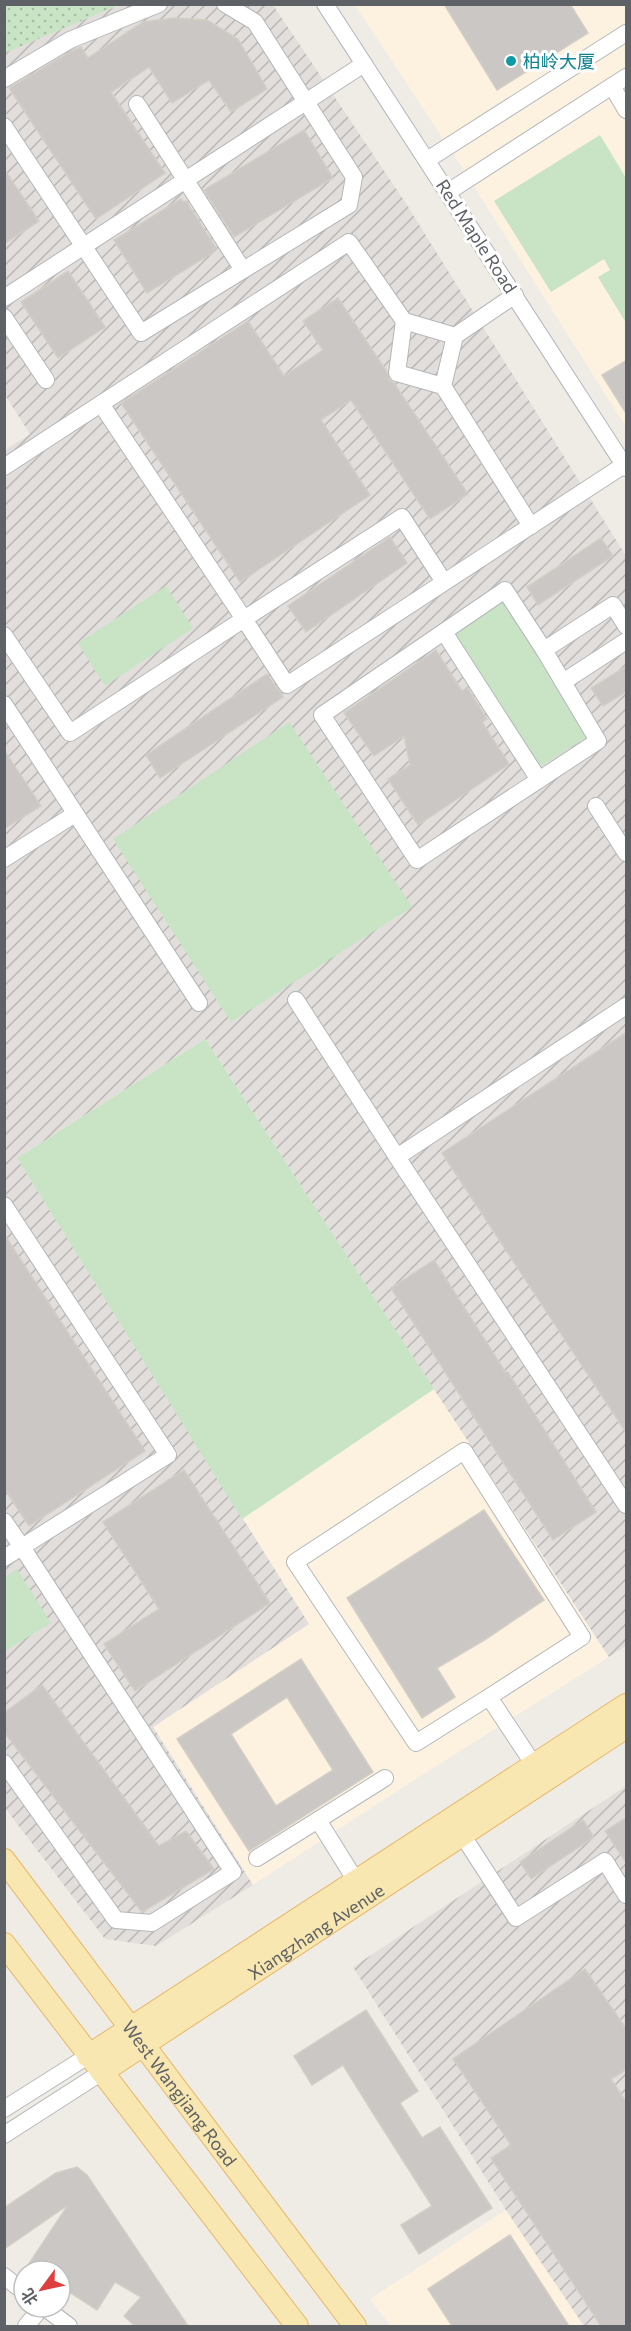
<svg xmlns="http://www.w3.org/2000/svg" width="631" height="2331" viewBox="0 0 631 2331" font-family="Commissioner,'Noto Sans SC',sans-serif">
  <defs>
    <pattern id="industrial-furrows" width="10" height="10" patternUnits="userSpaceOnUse" patternTransform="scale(1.5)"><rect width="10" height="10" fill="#e1dedb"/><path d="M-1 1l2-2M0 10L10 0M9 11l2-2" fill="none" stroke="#bab7b5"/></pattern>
    <pattern id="park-dots" width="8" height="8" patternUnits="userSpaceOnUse" patternTransform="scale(1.5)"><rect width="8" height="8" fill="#c8e4c5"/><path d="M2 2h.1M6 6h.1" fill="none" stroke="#a6bca4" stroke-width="1.8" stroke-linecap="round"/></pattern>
  </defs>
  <rect width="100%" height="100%" fill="#efece6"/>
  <g fill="#fcf2df">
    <path d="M 355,5 L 626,5 L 626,427 L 461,166 Z"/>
    <path d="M 434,1389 L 609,1657 L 411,1782 L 253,1885 L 153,1727 L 309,1624 L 242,1519 Z"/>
    <path d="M 506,2210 L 584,2326 L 391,2326 L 370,2299 Z"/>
  </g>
  <g fill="url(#industrial-furrows)">
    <path d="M 119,5 L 273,5 L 405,202 L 626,556 L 626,1646 L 609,1657 L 205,1039 L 17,1158 L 309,1624 L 153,1727 L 253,1885 L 156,1946 L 105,1939 L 5,1808 L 4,451 L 30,434 L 5,395 L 4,53 Z"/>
    <path d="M 626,1786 L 626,2326 L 584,2326 L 506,2210 L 353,1967 Z"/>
  </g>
  <g fill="#c8e4c5">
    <path d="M 600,135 L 626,178 L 626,323 L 598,277 L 610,270 L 604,259 L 551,292 L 494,201 Z"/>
    <path d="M 166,586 L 193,628 L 105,686 L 78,643 Z"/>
    <path d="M 504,597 L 589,736 L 538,768 L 452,632 Z"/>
    <path d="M 289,722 L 412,907 L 231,1022 L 113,839 Z"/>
    <path d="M 205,1039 L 434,1389 L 242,1519 L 17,1158 Z"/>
    <path d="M 17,1569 L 51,1623 L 5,1651 L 5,1577 Z"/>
  </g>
  <path fill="url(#park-dots)" d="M 5,4 L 119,4 L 119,5 L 5,53 Z"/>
  <g fill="#cbc7c4" stroke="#d3cec5" stroke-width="1.5" fill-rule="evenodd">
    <path d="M 444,4 L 570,4 L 588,33 L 497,90 Z"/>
    <path d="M 173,18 L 207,20 L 238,39 L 267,89 L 231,112 L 209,80 L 172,103 L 149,67 L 111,92 L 165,173 L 96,219 L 9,88 L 75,49 L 81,47 L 88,58 L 143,22 Z"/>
    <path d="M 304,130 L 333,178 L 234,237 L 204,190 Z"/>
    <path d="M 4,169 L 39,221 L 4,244 Z"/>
    <path d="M 181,199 L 183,202 L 186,201 L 216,248 L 213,250 L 214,252 L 147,293 L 114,240 Z"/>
    <path d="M 68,271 L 105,327 L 58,358 L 21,302 Z"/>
    <path d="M 338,298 L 387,372 L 389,380 L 394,383 L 468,494 L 430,519 L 351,400 L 321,420 L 370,495 L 240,582 L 121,403 L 248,321 L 284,376 L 323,350 L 303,321 Z"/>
    <path d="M 627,360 L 627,415 L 602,375 Z"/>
    <path d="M 390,537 L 407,563 L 306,632 L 288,606 Z"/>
    <path d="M 601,538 L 613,556 L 538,605 L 527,587 Z"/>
    <path d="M 436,650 L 462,691 L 467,687 L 487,719 L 482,722 L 509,764 L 418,825 L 388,779 L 410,765 L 404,736 L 374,756 L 344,713 Z"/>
    <path d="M 627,666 L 627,691 L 603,706 L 591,688 Z"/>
    <path d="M 267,674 L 283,697 L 160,778 L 146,755 Z"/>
    <path d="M 4,750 L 41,806 L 4,829 Z"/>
    <path d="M 627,1032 L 627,1434 L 442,1153 Z"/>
    <path d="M 4,1234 L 145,1451 L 29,1526 L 4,1488 Z"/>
    <path d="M 434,1260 L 506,1373 L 508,1372 L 596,1512 L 553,1540 L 391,1288 Z"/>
    <path d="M 184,1470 L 270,1603 L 135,1691 L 104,1644 L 159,1609 L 103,1522 Z"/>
    <path d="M 484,1510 L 544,1600 L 486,1639 L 437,1668 L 455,1697 L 422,1718 L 347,1598 Z"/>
    <path d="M 301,1659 L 373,1772 L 249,1851 L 177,1739 ZM 287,1697 L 333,1770 L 276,1806 L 231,1734 Z"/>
    <path d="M 42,1685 L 159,1846 L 186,1831 L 214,1869 L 142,1912 L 4,1732 L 4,1713 Z"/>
    <path d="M 627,1817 L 627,1864 L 605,1831 Z"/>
    <path d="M 583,1820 L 594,1837 L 531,1879 L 520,1862 Z"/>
    <path d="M 585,1969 L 627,2030 L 627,2069 L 611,2079 L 627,2103 L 627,2326 L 601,2326 L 491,2158 L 511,2145 L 453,2059 Z"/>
    <path d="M 366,2010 L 418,2091 L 400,2103 L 422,2138 L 440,2127 L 492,2208 L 419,2254 L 401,2225 L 432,2206 L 376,2118 L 343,2065 L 312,2085 L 294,2056 Z"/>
    <path d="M 77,2167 L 87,2175 L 188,2326 L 135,2326 L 124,2316 L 141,2297 L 115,2282 L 97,2310 L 60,2286 L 60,2271 L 37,2271 L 28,2265 L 68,2205 L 4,2249 L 4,2208 L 56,2173 Z"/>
    <path d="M 510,2235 L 569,2326 L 452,2326 L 428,2289 Z"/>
  </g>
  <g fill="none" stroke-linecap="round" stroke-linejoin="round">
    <g stroke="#b4b7ba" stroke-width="18">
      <g id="minor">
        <path d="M 325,4 L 626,468"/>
        <path d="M 4,79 L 70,40 L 159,4"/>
        <path d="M 612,86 L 626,110"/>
        <path d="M 137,104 L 243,270"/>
        <path d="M 4,126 L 141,333 L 349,205 L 354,177 L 255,22 L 225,4"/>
        <path d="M 427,160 L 626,33"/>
        <path d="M 448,192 L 626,77"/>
        <path d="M 4,298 L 364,64"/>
        <path d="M 4,317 L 46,380"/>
        <path d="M 404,321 L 397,373 L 443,386 L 531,526"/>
        <path d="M 443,386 L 455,336"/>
        <path d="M 101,404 L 244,619 L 402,517 L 444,582"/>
        <path d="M 4,467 L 349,242 L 404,321 L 455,336 L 515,295"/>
        <path d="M 626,626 L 613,605 L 544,650 L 505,590 L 322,715 L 417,860 L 598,741 L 563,682 L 626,641"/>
        <path d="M 444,632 L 539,780"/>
        <path d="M 4,635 L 70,733 L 244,619 L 287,685 L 624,465"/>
        <path d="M 544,650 L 563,682"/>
        <path d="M 4,704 L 199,1003"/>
        <path d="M 596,806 L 626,853"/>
        <path d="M 4,859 L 75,814"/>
        <path d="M 296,1000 L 397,1157"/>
        <path d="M 626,1006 L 397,1157 L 626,1505"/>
        <path d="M 4,1205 L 168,1455 L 22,1547 L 4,1521"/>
        <path d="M 4,1558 L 22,1547 L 233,1872 L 152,1923 L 116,1920 L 4,1763"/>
        <path d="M 489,1697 L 416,1743 L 295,1562 L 464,1451 L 582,1637 L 489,1697 L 534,1765"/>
        <path d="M 318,1820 L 385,1778"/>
        <path d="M 463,1836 L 516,1918 L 605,1861 L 626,1895"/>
        <path d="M 257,1858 L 318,1820 L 356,1881"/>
        <path d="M 4,2109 L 88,2056"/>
        <path d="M 4,2135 L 102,2072"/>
        <path d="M 4,2276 L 24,2292"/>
        <path d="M 44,2307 L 69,2326"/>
        <path d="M 26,2326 L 42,2307"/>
      </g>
    </g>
    <g stroke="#e7b767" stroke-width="24">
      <g id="major">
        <path id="s1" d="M 4,1860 L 355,2326"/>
        <path d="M 4,1944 L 297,2326"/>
        <path d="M 88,2056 L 626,1705"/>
        <path id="s2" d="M 102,2072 L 626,1727"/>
      </g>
    </g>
    <use href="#minor" stroke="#fff" stroke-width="16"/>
    <use href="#major" stroke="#f9e7b1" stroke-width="22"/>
  </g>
  <circle fill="#0f9aa8" stroke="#fff" stroke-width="2" cx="511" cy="61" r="6"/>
  <g text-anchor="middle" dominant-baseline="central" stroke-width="6" stroke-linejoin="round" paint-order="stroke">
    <g font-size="18" fill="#0d838f" stroke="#fff" text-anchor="start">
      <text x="523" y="61">柏岭大厦</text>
    </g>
    <g font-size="18" fill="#5e6266" stroke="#fff">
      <text transform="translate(477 236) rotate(57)">Red Maple Road</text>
      <text stroke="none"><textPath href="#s2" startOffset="256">Xiangzhang Avenue</textPath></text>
      <text stroke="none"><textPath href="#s1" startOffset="292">West Wangjiang Road</textPath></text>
    </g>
  </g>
  <rect width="631" height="2331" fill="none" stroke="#5e6266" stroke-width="12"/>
  <g transform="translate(42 2289) rotate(237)"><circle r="28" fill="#ffffff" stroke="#bfc0c2" stroke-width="1.5"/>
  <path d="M0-4.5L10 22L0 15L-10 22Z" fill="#dd3f41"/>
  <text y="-9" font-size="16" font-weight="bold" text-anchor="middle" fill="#5e6266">北</text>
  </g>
</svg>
